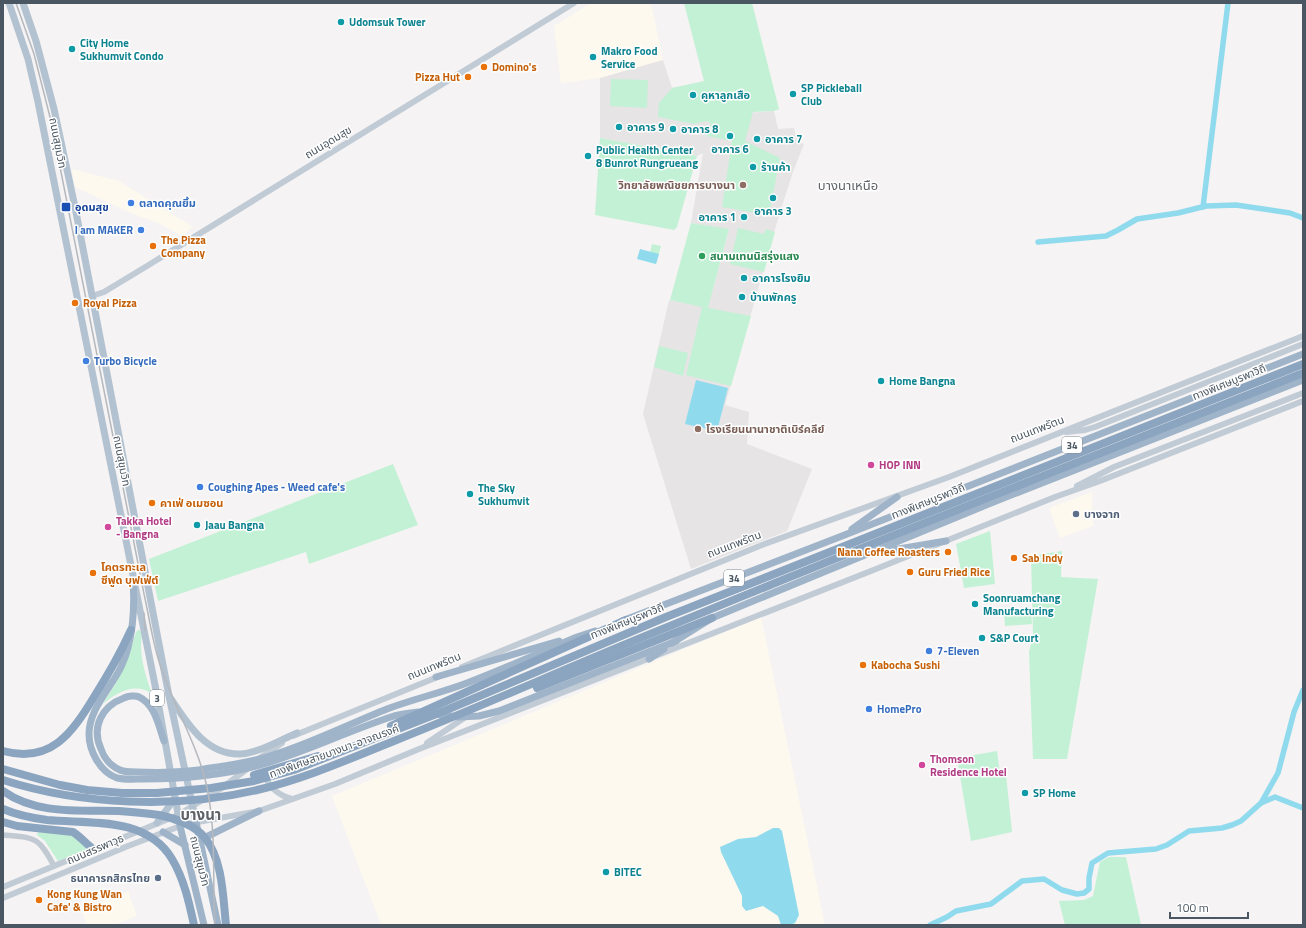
<svg xmlns="http://www.w3.org/2000/svg" width="1306" height="928" viewBox="0 0 1306 928" font-family="'Titillium Web','Noto Sans Thai',sans-serif">
  <rect width="100%" height="100%" fill="#f5f3f3"/>
  <g fill="#fdf9ef">
    <path d="M 591,3 L 651,3 L 663,60 L 600,78 L 561,83 L 554,26 Z"/>
    <path d="M 72,169 L 119,181 L 193,227 L 182,236 L 158,223 L 133,214 L 75,187 Z"/>
    <path d="M 1092,492 L 1093,526 L 1060,538 L 1049,508 Z"/>
    <path d="M 761,617 L 825,925 L 381,925 L 332,796 Z"/>
    <path d="M 128,891 L 137,916 L 114,925 L 87,925 L 81,910 Z"/>
  </g>
  <path fill="#e6e4e5" d="M 663,60 L 672,88 L 702,82 L 710,115 L 774,111 L 778,129 L 794,128 L 797,141 L 804,144 L 793,172 L 780,212 L 725,405 L 749,412 L 747,444 L 812,469 L 787,531 L 691,569 L 643,414 L 669,300 L 708,307 L 729,230 L 691,223 L 703,153 L 697,156 L 600,138 L 600,78 Z"/>
  <g fill="#c3f1d5">
    <path d="M 684,3 L 752,3 L 779,109 L 774,111 L 753,112 L 745,141 L 780,158 L 769,215 L 722,207 L 732,141 L 707,136 L 711,123 L 706,121 L 694,124 L 658,117 L 659,103 L 672,88 L 704,81 Z"/>
    <path d="M 611,79 L 648,80 L 647,108 L 610,106 Z"/>
    <path d="M 600,138 L 697,156 L 677,227 L 674,230 L 595,215 Z"/>
    <path d="M 691,223 L 729,229 L 708,308 L 751,316 L 731,386 L 686,375 L 702,307 L 670,300 Z"/>
    <path d="M 738,228 L 764,234 L 766,229 L 775,232 L 764,272 L 730,264 Z"/>
    <path d="M 652,244 L 661,246 L 656,264 L 648,262 Z"/>
    <path d="M 659,346 L 688,353 L 683,376 L 654,367 Z"/>
    <path d="M 393,464 L 418,525 L 309,564 L 306,552 L 158,601 L 149,559 Z"/>
    <path d="M 990,531 L 995,584 L 964,588 L 956,544 Z"/>
    <path d="M 1062,551 L 1061,577 L 1098,579 L 1067,759 L 1033,759 L 1029,652 L 1033,635 L 1031,556 Z"/>
    <path d="M 1031,608 L 1032,624 L 1005,626 L 1004,611 Z"/>
    <path d="M 138,630 L 140,630 C 143,635 141,641 141,646 C 141,662 147,680 152,694 C 136,682 117,692 103,704 L 116,683 L 128,658 L 136,632 Z"/>
    <path d="M 997,751 L 1000,774 L 1006,774 L 1012,832 L 971,841 L 957,758 Z"/>
    <path d="M 38,832 L 77,835 L 88,849 L 58,861 L 45,841 L 37,835 Z"/>
    <path d="M 1109,857 L 1126,857 L 1141,925 L 1065,925 L 1059,901 L 1084,900 L 1093,896 L 1100,862 Z"/>
  </g>
  <g fill="#90daee">
    <path d="M 640,249 L 659,254 L 656,264 L 637,259 Z"/>
    <path d="M 696,380 L 728,388 L 717,431 L 685,424 Z"/>
    <path d="M 773,828 L 779,828 L 782,831 L 799,915 L 795,923 L 790,925 L 781,925 L 778,916 L 763,906 L 746,911 L 742,906 L 742,896 L 721,852 L 720,847 L 738,839 L 756,837 Z"/>
  </g>
  <g fill="none" stroke-linecap="round" stroke-linejoin="round">
    <g stroke="#90daee" stroke-width="5.5">
      <path d="M 1203,207 L 1228,3"/>
      <path d="M 1038,242 L 1106,236 L 1118,230 L 1137,219 L 1178,213 L 1206,206 L 1236,205 L 1290,213 L 1303,218"/>
      <path d="M 1261,803 L 1278,773 L 1294,712 L 1303,690"/>
      <path d="M 930,925 L 947,917 L 956,911 L 991,904 L 1022,881 L 1044,879 L 1062,890 L 1077,894 L 1084,893 L 1089,889 L 1089,878 L 1092,863 L 1108,853 L 1156,849 L 1167,845 L 1189,831 L 1222,828 L 1232,825 L 1241,821 L 1261,803 L 1275,797 L 1303,808"/>
    </g>
    <path stroke="#c1cad2" stroke-width="5.5" d="M 3,835 C 36,838 38,836 54,866"/>
    <g stroke="#c1cbd6" stroke-width="6">
      <path d="M 92,296 L 104,292 L 147,266 L 574,3"/>
      <path d="M 1066,432 L 1085,430 L 1095,427 L 1303,344"/>
      <path d="M 1077,486 L 1114,467 L 1303,393"/>
      <path d="M 462,667 L 762,545 L 949,477 L 1303,336"/>
      <path d="M 293,736 L 440,676"/>
      <path d="M 427,743 L 464,718"/>
      <path d="M 260,758 L 282,743"/>
      <path d="M 264,774 C 269,788 278,795 292,799"/>
      <path d="M 192,823 L 259,811 L 335,784 L 419,749 L 871,571 L 1055,497 L 1100,481 L 1303,401"/>
      <path d="M 3,887 L 178,815 L 222,788 L 247,769"/>
      <path d="M 3,898 L 128,846 L 183,825"/>
    </g>
    <g stroke="#b3c2d1" stroke-width="7">
      <path d="M 9,3 L 28,59 L 38,102 L 155,685 L 180,825"/>
      <path d="M 23,3 L 36,41 L 54,109 L 75,207 L 169,696 L 196,822"/>
      <path d="M 171,699 C 187,723 206,755 240,754 C 259,753 280,740 297,733"/>
      <path d="M 157,823 L 175,798"/>
    </g>
    <g stroke="#9fb4c9" stroke-width="7">
      <path d="M 852,529 L 897,497"/>
      <path d="M 881,552 L 946,541"/>
      <path d="M 133,581 C 135,608 133,642 121,667 C 111,688 89,709 89,734 C 89,751 100,772 117,778 C 126,780 135,779 144,779 C 184,779 226,775 264,764 C 308,751 350,730 394,716 C 402,714 410,713 418,712"/>
      <path d="M 622,621 L 842,536 L 1303,354"/>
      <path d="M 672,643 L 712,618 L 991,503 L 1303,380"/>
      <path d="M 649,659 L 664,649"/>
      <path d="M 436,677 L 559,641"/>
      <path d="M 436,714 L 459,717 L 479,716 L 499,711 L 676,641"/>
      <path d="M 164,741 C 159,727 155,704 139,697 C 135,695 128,696 124,698 C 102,706 91,727 101,749 C 104,758 111,766 120,770 C 124,772 131,772 136,772 C 160,773 186,773 210,768 C 231,765 253,762 273,755 C 312,743 349,724 387,709 C 413,699 441,693 467,683 C 504,669 541,652 577,637 L 595,631"/>
      <path d="M 196,822 L 218,925"/>
      <path d="M 180,826 L 204,925"/>
      <path d="M 163,832 L 185,845"/>
      <path d="M 200,840 L 259,811"/>
    </g>
    <g stroke="#8ba5c1" stroke-width="8">
      <path d="M 537,688 L 712,618"/>
      <path d="M 391,726 L 626,620"/>
      <path d="M 3,751 C 51,764 72,733 94,697 C 108,675 120,654 131,630"/>
      <path d="M 3,769 L 60,785 L 87,790 L 122,793 L 157,793 L 211,788 L 254,781 L 294,770 L 444,711 L 666,617 L 1303,364"/>
      <path d="M 254,775 L 318,756"/>
      <path d="M 3,780 C 81,805 177,809 257,790 C 304,779 349,759 394,741 C 487,704 578,663 670,626 C 880,539 1092,457 1303,373"/>
      <path d="M 3,791 C 37,815 79,810 119,811 C 132,812 145,813 159,815 C 174,818 195,825 205,838 C 223,860 223,898 226,925"/>
      <path d="M 3,809 C 17,815 32,818 47,820 C 90,824 146,816 172,859 C 184,879 189,902 194,925"/>
      <path d="M 3,822 L 17,826 L 73,832 C 81,837 86,844 93,849"/>
    </g>
    <g stroke="#b5b8bd" stroke-width="1.5">
      <path d="M 16,3 L 34,54 L 51,121 L 144,594 C 150,620 153,648 163,673 C 176,710 197,745 206,783 C 217,831 212,877 215,925"/>
      <path d="M 144,613 L 145,631"/>
    </g>
  </g>
  <g fill="#0f9aa8" stroke="#fff" stroke-width="1.5">
    <circle cx="341" cy="22" r="4"/>
    <circle cx="72" cy="49" r="4"/>
    <circle cx="593" cy="57" r="4"/>
    <circle cx="793" cy="94" r="4"/>
    <circle cx="693" cy="95" r="4"/>
    <circle cx="619" cy="127" r="4"/>
    <circle cx="673" cy="129" r="4"/>
    <circle cx="730" cy="136" r="4"/>
    <circle cx="757" cy="139" r="4"/>
    <circle cx="588" cy="156" r="4"/>
    <circle cx="753" cy="167" r="4"/>
    <circle cx="773" cy="198" r="4"/>
    <circle cx="744" cy="217" r="4"/>
    <circle cx="744" cy="278" r="4"/>
    <circle cx="742" cy="297" r="4"/>
    <circle cx="881" cy="381" r="4"/>
    <circle cx="470" cy="494" r="4"/>
    <circle cx="197" cy="525" r="4"/>
    <circle cx="975" cy="604" r="4"/>
    <circle cx="982" cy="638" r="4"/>
    <circle cx="1025" cy="793" r="4"/>
    <circle cx="606" cy="872" r="4"/>
  </g>
  <g fill="#e8710a" stroke="#fff" stroke-width="1.5">
    <circle cx="484" cy="67" r="4"/>
    <circle cx="468" cy="77" r="4"/>
    <circle cx="153" cy="246" r="4"/>
    <circle cx="75" cy="303" r="4"/>
    <circle cx="152" cy="503" r="4"/>
    <circle cx="948" cy="552" r="4"/>
    <circle cx="1014" cy="558" r="4"/>
    <circle cx="910" cy="572" r="4"/>
    <circle cx="93" cy="573" r="4"/>
    <circle cx="863" cy="665" r="4"/>
    <circle cx="39" cy="900" r="4"/>
  </g>
  <g fill="#8d6e63" stroke="#fff" stroke-width="1.5">
    <circle cx="743" cy="185" r="4"/>
    <circle cx="698" cy="429" r="4"/>
  </g>
  <g fill="#3f7fe0" stroke="#fff" stroke-width="1.5">
    <circle cx="131" cy="203" r="4"/>
    <circle cx="141" cy="230" r="4"/>
    <circle cx="86" cy="361" r="4"/>
    <circle cx="200" cy="487" r="4"/>
    <circle cx="929" cy="651" r="4"/>
    <circle cx="869" cy="709" r="4"/>
  </g>
  <rect fill="#1a4fb4" stroke="#fff" stroke-width="1.5" x="61" y="202" width="10" height="10" rx="2"/>
  <circle fill="#2e9e5b" stroke="#fff" stroke-width="1.5" cx="702" cy="256" r="4"/>
  <g fill="#d1479c" stroke="#fff" stroke-width="1.5">
    <circle cx="871" cy="465" r="4"/>
    <circle cx="108" cy="527" r="4"/>
    <circle cx="922" cy="765" r="4"/>
  </g>
  <g fill="#5c6f8a" stroke="#fff" stroke-width="1.5">
    <circle cx="1076" cy="514" r="4"/>
    <circle cx="158" cy="878" r="4"/>
  </g>
  <g text-anchor="middle" dominant-baseline="central" stroke-width="3" stroke-linejoin="round" paint-order="stroke">
    <g fill="#fff" stroke="#808990" stroke-width="1">
      <rect x="1062" y="437" width="20" height="16" rx="3"/>
      <rect x="724" y="570" width="20" height="16" rx="3"/>
      <rect x="150" y="690" width="14" height="16" rx="3"/>
    </g>
    <g font-size="10" font-weight="bold" fill="#4a5661">
      <text x="1072" y="445">34</text>
      <text x="734" y="578">34</text>
      <text x="157" y="698">3</text>
    </g>
    <g font-size="11" font-weight="bold" fill="#0d838f" stroke="#fff" text-anchor="start">
      <text x="349" y="22">Udomsuk Tower</text>
      <text x="80" y="43">City Home<tspan x="80" dy="13">Sukhumvit Condo</tspan></text>
      <text x="601" y="51">Makro Food<tspan x="601" dy="13">Service</tspan></text>
      <text x="801" y="88">SP Pickleball<tspan x="801" dy="13">Club</tspan></text>
      <text x="701" y="95">คูหาลูกเสือ</text>
      <text x="627" y="127">อาคาร 9</text>
      <text x="681" y="129">อาคาร 8</text>
      <text x="765" y="139">อาคาร 7</text>
      <text x="730" y="149" text-anchor="middle">อาคาร 6</text>
      <text x="596" y="150">Public Health Center<tspan x="596" dy="13">8 Bunrot Rungrueang</tspan></text>
      <text x="761" y="167">ร้านค้า</text>
      <text x="773" y="211" text-anchor="middle">อาคาร 3</text>
      <text x="736" y="217" text-anchor="end">อาคาร 1</text>
      <text x="752" y="278">อาคารโรงยิม</text>
      <text x="750" y="297">บ้านพักครู</text>
      <text x="889" y="381">Home Bangna</text>
      <text x="478" y="488">The Sky<tspan x="478" dy="13">Sukhumvit</tspan></text>
      <text x="205" y="525">Jaau Bangna</text>
      <text x="983" y="598">Soonruamchang<tspan x="983" dy="13">Manufacturing</tspan></text>
      <text x="990" y="638">S&amp;P Court</text>
      <text x="1033" y="793">SP Home</text>
      <text x="614" y="872">BITEC</text>
    </g>
    <g font-size="11" font-weight="bold" fill="#c56008" stroke="#fff" text-anchor="start">
      <text x="492" y="67">Domino's</text>
      <text x="460" y="77" text-anchor="end">Pizza Hut</text>
      <text x="161" y="240">The Pizza<tspan x="161" dy="13">Company</tspan></text>
      <text x="83" y="303">Royal Pizza</text>
      <text x="160" y="503">คาเฟ่ อเมซอน</text>
      <text x="940" y="552" text-anchor="end">Nana Coffee Roasters</text>
      <text x="1022" y="558">Sab Indy</text>
      <text x="101" y="567">โคตรทะเล<tspan x="101" dy="13">ซีฟูด บุฟเฟ่ต์</tspan></text>
      <text x="918" y="572">Guru Fried Rice</text>
      <text x="871" y="665">Kabocha Sushi</text>
      <text x="47" y="894">Kong Kung Wan<tspan x="47" dy="13">Cafe' &amp; Bistro</tspan></text>
    </g>
    <g font-size="11" fill="#4a5661" stroke="#fff">
      <text transform="translate(328 142) rotate(-31)">ถนนอุดมสุข</text>
      <text transform="translate(58 143) rotate(79)">ถนนสุขุมวิท</text>
      <text transform="translate(1229 382) rotate(-22)">ทางพิเศษบูรพาวิถี</text>
      <text transform="translate(1037 429) rotate(-21)">ถนนเทพรัตน</text>
      <text transform="translate(122 461) rotate(79)">ถนนสุขุมวิท</text>
      <text transform="translate(928 501) rotate(-22)">ทางพิเศษบูรพาวิถี</text>
      <text transform="translate(734 544) rotate(-21)">ถนนเทพรัตน</text>
      <text transform="translate(627 621) rotate(-22)">ทางพิเศษบูรพาวิถี</text>
      <text transform="translate(434 666) rotate(-22)">ถนนเทพรัตน</text>
      <text transform="translate(334 751) rotate(-20)">ทางพิเศษสายบางนา-อาจณรงค์</text>
      <text transform="translate(95 849) rotate(-23)">ถนนสรรพาวุธ</text>
      <text transform="translate(200 861) rotate(76)">ถนนสุขุมวิท</text>
    </g>
    <g font-size="11" font-weight="bold" fill="#785e54" stroke="#fff" text-anchor="end">
      <text x="735" y="185">วิทยาลัยพณิชยการบางนา</text>
      <text x="706" y="429" text-anchor="start">โรงเรียนนานาชาติเบิร์คลีย์</text>
    </g>
    <g font-size="11" font-weight="bold" fill="#366cbe" stroke="#fff" text-anchor="start">
      <text x="139" y="203">ตลาดคุณยิ้ม</text>
      <text x="133" y="230" text-anchor="end">I am MAKER</text>
      <text x="94" y="361">Turbo Bicycle</text>
      <text x="208" y="487">Coughing Apes - Weed cafe's</text>
      <text x="937" y="651">7-Eleven</text>
      <text x="877" y="709">HomePro</text>
    </g>
    <g font-size="11" font-weight="bold" fill="#164399" stroke="#fff" text-anchor="start">
      <text x="75" y="207">อุดมสุข</text>
    </g>
    <g font-size="11" font-weight="bold" fill="#27864d" stroke="#fff" text-anchor="start">
      <text x="710" y="256">สนามเทนนิสรุ่งแสง</text>
    </g>
    <g font-size="11" font-weight="bold" fill="#b23c85" stroke="#fff" text-anchor="start">
      <text x="879" y="465">HOP INN</text>
      <text x="116" y="521">Takka Hotel<tspan x="116" dy="13">- Bangna</tspan></text>
      <text x="930" y="759">Thomson<tspan x="930" dy="13">Residence Hotel</tspan></text>
    </g>
    <g font-size="11" font-weight="bold" fill="#4e5e75" stroke="#fff" text-anchor="start">
      <text x="1084" y="514">บางจาก</text>
      <text x="150" y="878" text-anchor="end">ธนาคารกสิกรไทย</text>
    </g>
    <g font-size="13" fill="#5f6368" stroke="#fff">
      <text x="848" y="185">บางนาเหนือ</text>
    </g>
    <g font-size="15" font-weight="bold" fill="#5f6368" stroke="#fff">
      <text x="201" y="814">บางนา</text>
    </g>
  </g>
  <rect width="1306" height="928" fill="none" stroke="#4a5661" stroke-width="8"/>
  <path d="M1170 912v6h78v-6" fill="none" stroke="#4a5661" stroke-width="2"/>
  <text x="1176" y="912" font-size="12" fill="#4a5661" stroke="#ffffff" stroke-width="3" paint-order="stroke">100 m</text>
</svg>
